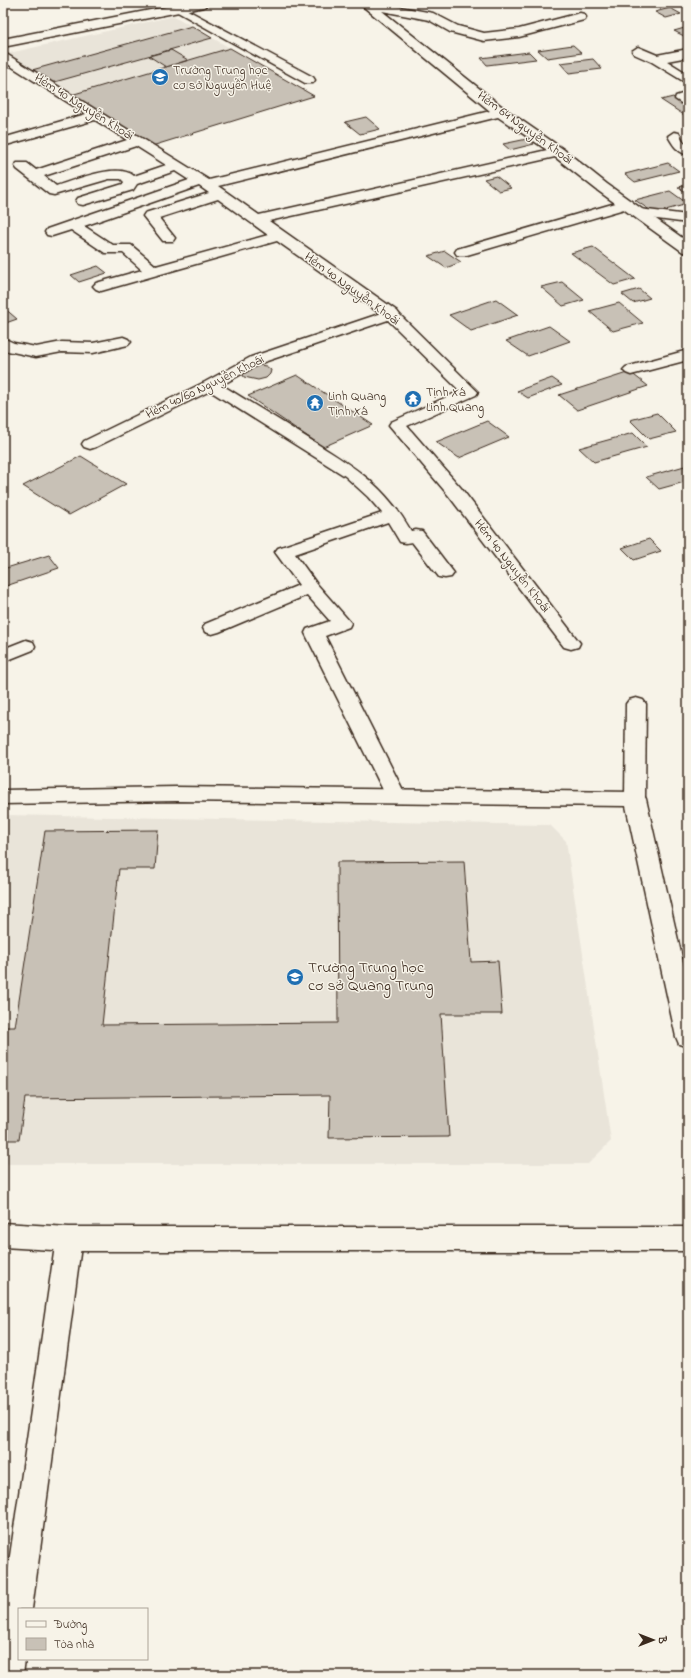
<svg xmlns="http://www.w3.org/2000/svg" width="691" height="1678" viewBox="0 0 691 1678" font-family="'Indie Flower',sans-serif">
  <rect width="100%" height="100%" fill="#f7f3e8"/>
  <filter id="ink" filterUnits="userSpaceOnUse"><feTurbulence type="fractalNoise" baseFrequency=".025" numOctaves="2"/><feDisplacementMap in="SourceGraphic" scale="8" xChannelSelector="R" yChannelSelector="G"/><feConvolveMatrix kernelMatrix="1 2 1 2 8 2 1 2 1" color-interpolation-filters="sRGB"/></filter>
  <g filter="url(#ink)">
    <g fill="#e9e4d9">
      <path d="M 174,16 L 314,96 L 151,147 L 5,54 Z"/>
      <path d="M 3,815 L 550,825 L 566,841 L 611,1141 L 588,1164 L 3,1164 Z"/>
    </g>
    <g fill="#c8c1b6" stroke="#3b2a1e">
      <path d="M 670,8 L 681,14 L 666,18 L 655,12 Z"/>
      <path d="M 192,26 L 212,38 L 51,83 L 32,70 Z"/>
      <path d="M 688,27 L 688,38 L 674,31 Z"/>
      <path d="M 573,45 L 582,53 L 547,58 L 538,50 Z"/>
      <path d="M 230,48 L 314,96 L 152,146 L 71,95 Z"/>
      <path d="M 171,50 L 188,60 L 166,67 L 149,56 Z"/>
      <path d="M 529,52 L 536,59 L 487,65 L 481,58 Z"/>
      <path d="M 593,59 L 602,69 L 569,73 L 560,63 Z"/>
      <path d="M 673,97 L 688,107 L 688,114 L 684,115 L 661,100 Z"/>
      <path d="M 366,117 L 380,129 L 360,134 L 345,122 Z"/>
      <path d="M 527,139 L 534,144 L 510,150 L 503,144 Z"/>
      <path d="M 668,163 L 679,171 L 635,182 L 625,174 Z"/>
      <path d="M 496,176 L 511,188 L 499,191 L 484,179 Z"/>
      <path d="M 688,185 L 688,194 L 678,187 Z"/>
      <path d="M 670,191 L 688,204 L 654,213 L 635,200 Z"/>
      <path d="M 593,247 L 635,279 L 614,285 L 571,253 Z"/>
      <path d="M 445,251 L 461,262 L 446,268 L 428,256 Z"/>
      <path d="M 98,266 L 107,273 L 79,282 L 71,275 Z"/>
      <path d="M 562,282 L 584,300 L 563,306 L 541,287 Z"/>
      <path d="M 639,289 L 650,298 L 633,303 L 622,294 Z"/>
      <path d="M 496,299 L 518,315 L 471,331 L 449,315 Z"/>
      <path d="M 619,303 L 643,323 L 613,331 L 589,311 Z"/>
      <path d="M 3,307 L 17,319 L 3,324 Z"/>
      <path d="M 549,326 L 570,341 L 528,356 L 506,341 Z"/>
      <path d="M 259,365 L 266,366 L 271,370 L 270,374 L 266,378 L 258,380 L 244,377 L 242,373 L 250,366 Z"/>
      <path d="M 630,372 L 648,386 L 577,410 L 559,395 Z"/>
      <path d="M 297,375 L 373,425 L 323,447 L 248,396 Z"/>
      <path d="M 552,378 L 562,385 L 528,398 L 517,391 Z"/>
      <path d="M 657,413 L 676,432 L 649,439 L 630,420 Z"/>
      <path d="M 487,421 L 509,437 L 459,458 L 436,442 Z"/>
      <path d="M 633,433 L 647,447 L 594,462 L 579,448 Z"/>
      <path d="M 81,456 L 126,484 L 69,515 L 23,486 Z"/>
      <path d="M 688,465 L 688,481 L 659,489 L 646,477 Z"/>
      <path d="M 649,539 L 661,551 L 634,560 L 622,548 Z"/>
      <path d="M 49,555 L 59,568 L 3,587 L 3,569 Z"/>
      <path d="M 158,830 L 155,869 L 119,869 L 102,1025 L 338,1023 L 337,862 L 464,861 L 471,962 L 498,961 L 502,1014 L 441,1014 L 449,1137 L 329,1138 L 330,1095 L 25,1098 L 19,1140 L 3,1140 L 3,1027 L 15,1027 L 45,831 Z"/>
    </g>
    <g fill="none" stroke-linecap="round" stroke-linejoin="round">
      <g stroke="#3b2a1e" stroke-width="3">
        <g id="service">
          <path d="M 178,5 L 313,77 L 315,80 L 313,83 L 305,83 L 174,10 L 172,8 Z"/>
          <path d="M 674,132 L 679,133 L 684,143 L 688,145 L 688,155 C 677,152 673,145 668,136 Z"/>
          <path d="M 626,200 L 631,201 L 633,204 L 631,207 L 467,255 L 457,255 L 455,252 L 457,249 Z"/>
          <path d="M 639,209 L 688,215 L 688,223 L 634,216 L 632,213 L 634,210 Z"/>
          <path d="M 391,310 L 396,311 L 478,392 L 476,395 L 407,426 L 461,488 L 580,643 L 578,647 L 571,649 L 564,647 L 449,496 L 389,425 L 391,422 L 460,391 L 388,320 L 261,363 L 222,385 C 249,402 276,418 303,435 C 349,464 383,482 411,531 L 416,530 L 422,531 L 454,573 L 451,577 L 445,578 L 439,577 L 412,542 L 406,543 L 400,542 L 388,522 L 295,554 L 316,583 L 351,623 L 349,627 L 325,636 L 406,796 L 403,801 L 396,803 L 389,801 L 386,796 L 305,633 L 307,629 L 330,621 L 307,595 L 219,632 L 212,634 L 205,632 L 203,628 L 205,624 L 299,585 L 275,552 L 278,548 L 382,513 L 368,497 L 345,476 L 210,391 L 96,447 L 90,449 L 84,447 L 82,444 L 84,441 L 205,382 L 251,357 Z"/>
          <path d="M 123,337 L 128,339 L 131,342 L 128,345 L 93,353 L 62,352 L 36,357 L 3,350 L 3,338 L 14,343 L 36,347 L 62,342 L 93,343 Z"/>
          <path d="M 688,350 L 688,360 L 631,375 L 626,373 L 623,370 L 626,367 Z"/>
          <path d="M 26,640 L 33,642 L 35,646 L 33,650 L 3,662 L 3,649 Z"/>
          <path d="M 636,698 L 643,700 L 646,704 L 645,799 L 642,804 L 635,806 L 628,804 L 625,799 L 626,704 L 629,700 Z"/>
          <path d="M 69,1228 L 78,1231 L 82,1239 L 32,1609 L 19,1609 L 19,1659 L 25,1659 L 23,1675 L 3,1675 L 3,1604 L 56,1239 L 60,1231 Z"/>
        </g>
      </g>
      <g stroke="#3b2a1e" stroke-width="3">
        <g id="minor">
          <path d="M 359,3 L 378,3 L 433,13 L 458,26 L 484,33 L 519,29 L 580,13 L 584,14 L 586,17 L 584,20 L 519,37 L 484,41 L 450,32 L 429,20 L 382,11 L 505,109 L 563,149 L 607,184 L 688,242 L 688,253 L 683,252 L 597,190 L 555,157 L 269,221 L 397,311 L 399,314 L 397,317 L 385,317 L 277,241 L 101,291 L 96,289 L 93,286 L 96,283 L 142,270 L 123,253 L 105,253 L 71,230 L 52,236 L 47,235 L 45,232 L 47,229 L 189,180 L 175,171 L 137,184 L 133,190 L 83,205 L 78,204 L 76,201 L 78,198 L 123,184 L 124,182 L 121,179 L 109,179 L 54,195 L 49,194 L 17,169 L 15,166 L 17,163 L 27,163 L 36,170 L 127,140 L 95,120 L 3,146 L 3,138 L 86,114 L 3,61 L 3,52 L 209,180 L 490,111 ZM 498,117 L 547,150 L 259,215 L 218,186 ZM 136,146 L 166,165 L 134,176 C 118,162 75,180 56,186 L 44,176 ZM 199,186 L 209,193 L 145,213 L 143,216 L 163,241 L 173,241 L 175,238 L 159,218 L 218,199 L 268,235 L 156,266 L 131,245 L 113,245 L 84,226 Z"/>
          <path d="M 638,47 L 657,55 L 688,49 L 688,57 L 667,61 L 688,74 L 688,84 L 652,62 L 634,54 L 632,51 Z"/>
          <path d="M 688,92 L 688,101 L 681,103 L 675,99 L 676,96 Z"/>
          <path d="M 176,787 L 635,792 L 643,794 L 646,799 L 688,984 L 688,1047 L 679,1044 L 676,1037 L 626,806 L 176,801 L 3,804 L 3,790 Z"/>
          <path d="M 3,1223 L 69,1227 L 688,1227 L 688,1251 L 69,1251 L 3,1247 Z"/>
        </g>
      </g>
      <g stroke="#3b2a1e" stroke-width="3">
        <path id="tertiary" d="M 186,3 L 210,3 L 204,7 L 3,47 L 3,39 Z"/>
      </g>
      <use href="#service" fill="#f7f3e8" fill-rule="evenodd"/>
      <use href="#minor" fill="#f7f3e8" fill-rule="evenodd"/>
      <use href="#tertiary" fill="#f7f3e8" fill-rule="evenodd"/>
    </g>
  </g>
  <defs>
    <g id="school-disc" transform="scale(0.9)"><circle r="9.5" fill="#1f6fb2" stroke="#f7f3e8"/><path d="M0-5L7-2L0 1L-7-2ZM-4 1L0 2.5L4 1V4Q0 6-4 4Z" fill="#fff"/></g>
    <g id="temple-disc" transform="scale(0.9)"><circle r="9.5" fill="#1f6fb2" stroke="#f7f3e8"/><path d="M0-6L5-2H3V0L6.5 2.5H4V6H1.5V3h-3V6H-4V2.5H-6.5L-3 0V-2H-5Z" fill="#fff"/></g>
  </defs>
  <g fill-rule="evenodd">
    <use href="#school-disc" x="160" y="77"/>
    <use href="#temple-disc" x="413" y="399"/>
    <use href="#temple-disc" x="315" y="403"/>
    <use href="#school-disc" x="295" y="977"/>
  </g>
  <g text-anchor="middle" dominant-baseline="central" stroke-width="3" stroke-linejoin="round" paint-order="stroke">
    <g font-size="13" fill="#3b2a1e" stroke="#f7f3e8" text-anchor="start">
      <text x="173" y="70">Trường Trung học<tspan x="173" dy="15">cơ sở Nguyễn Huệ</tspan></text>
      <text x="426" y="392">Tịnh Xá<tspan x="426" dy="15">Linh Quang</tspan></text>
      <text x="328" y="396">Linh Quang<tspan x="328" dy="15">Tịnh Xá</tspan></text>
    </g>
    <g font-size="13" fill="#3b2a1e" stroke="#f7f3e8">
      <text transform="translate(84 107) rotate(32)">Hẻm 40 Nguyễn Khoái</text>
      <text transform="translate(525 128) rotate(36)">Hẻm 64 Nguyễn Khoái</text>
      <text transform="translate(352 289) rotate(36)">Hẻm 40 Nguyễn Khoái</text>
      <text transform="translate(205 387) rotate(-26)">Hẻm 40/60 Nguyễn Khoái</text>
      <text transform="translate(512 566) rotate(52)">Hẻm 40 Nguyễn Khoái</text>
    </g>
    <g font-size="16" fill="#3b2a1e" stroke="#f7f3e8" text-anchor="start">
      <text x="308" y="968">Trường Trung học<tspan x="308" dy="18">cơ sở Quang Trung</tspan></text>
    </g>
  </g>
  <rect width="691" height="1678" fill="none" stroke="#f7f3e8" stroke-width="16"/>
  <rect x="8" y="8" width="675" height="1662" fill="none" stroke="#3b2a1e" stroke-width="1.5" filter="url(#ink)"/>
  <rect x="18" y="1608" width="130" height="52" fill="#f7f3e8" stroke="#aca397"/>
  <rect x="26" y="1621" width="20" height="6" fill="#f7f3e8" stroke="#aca397"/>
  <text x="54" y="1628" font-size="12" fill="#3b2a1e">Đường</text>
  <rect x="26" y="1638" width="20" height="12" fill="#c8c1b6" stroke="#aca397"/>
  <text x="54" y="1648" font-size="12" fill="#3b2a1e">Tòa nhà</text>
  <g transform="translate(653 1640) rotate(90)" stroke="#f7f3e8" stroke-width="3" paint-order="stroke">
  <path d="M0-3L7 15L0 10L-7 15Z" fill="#3b2a1e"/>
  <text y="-6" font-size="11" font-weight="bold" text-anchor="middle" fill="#3b2a1e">B</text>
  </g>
</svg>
